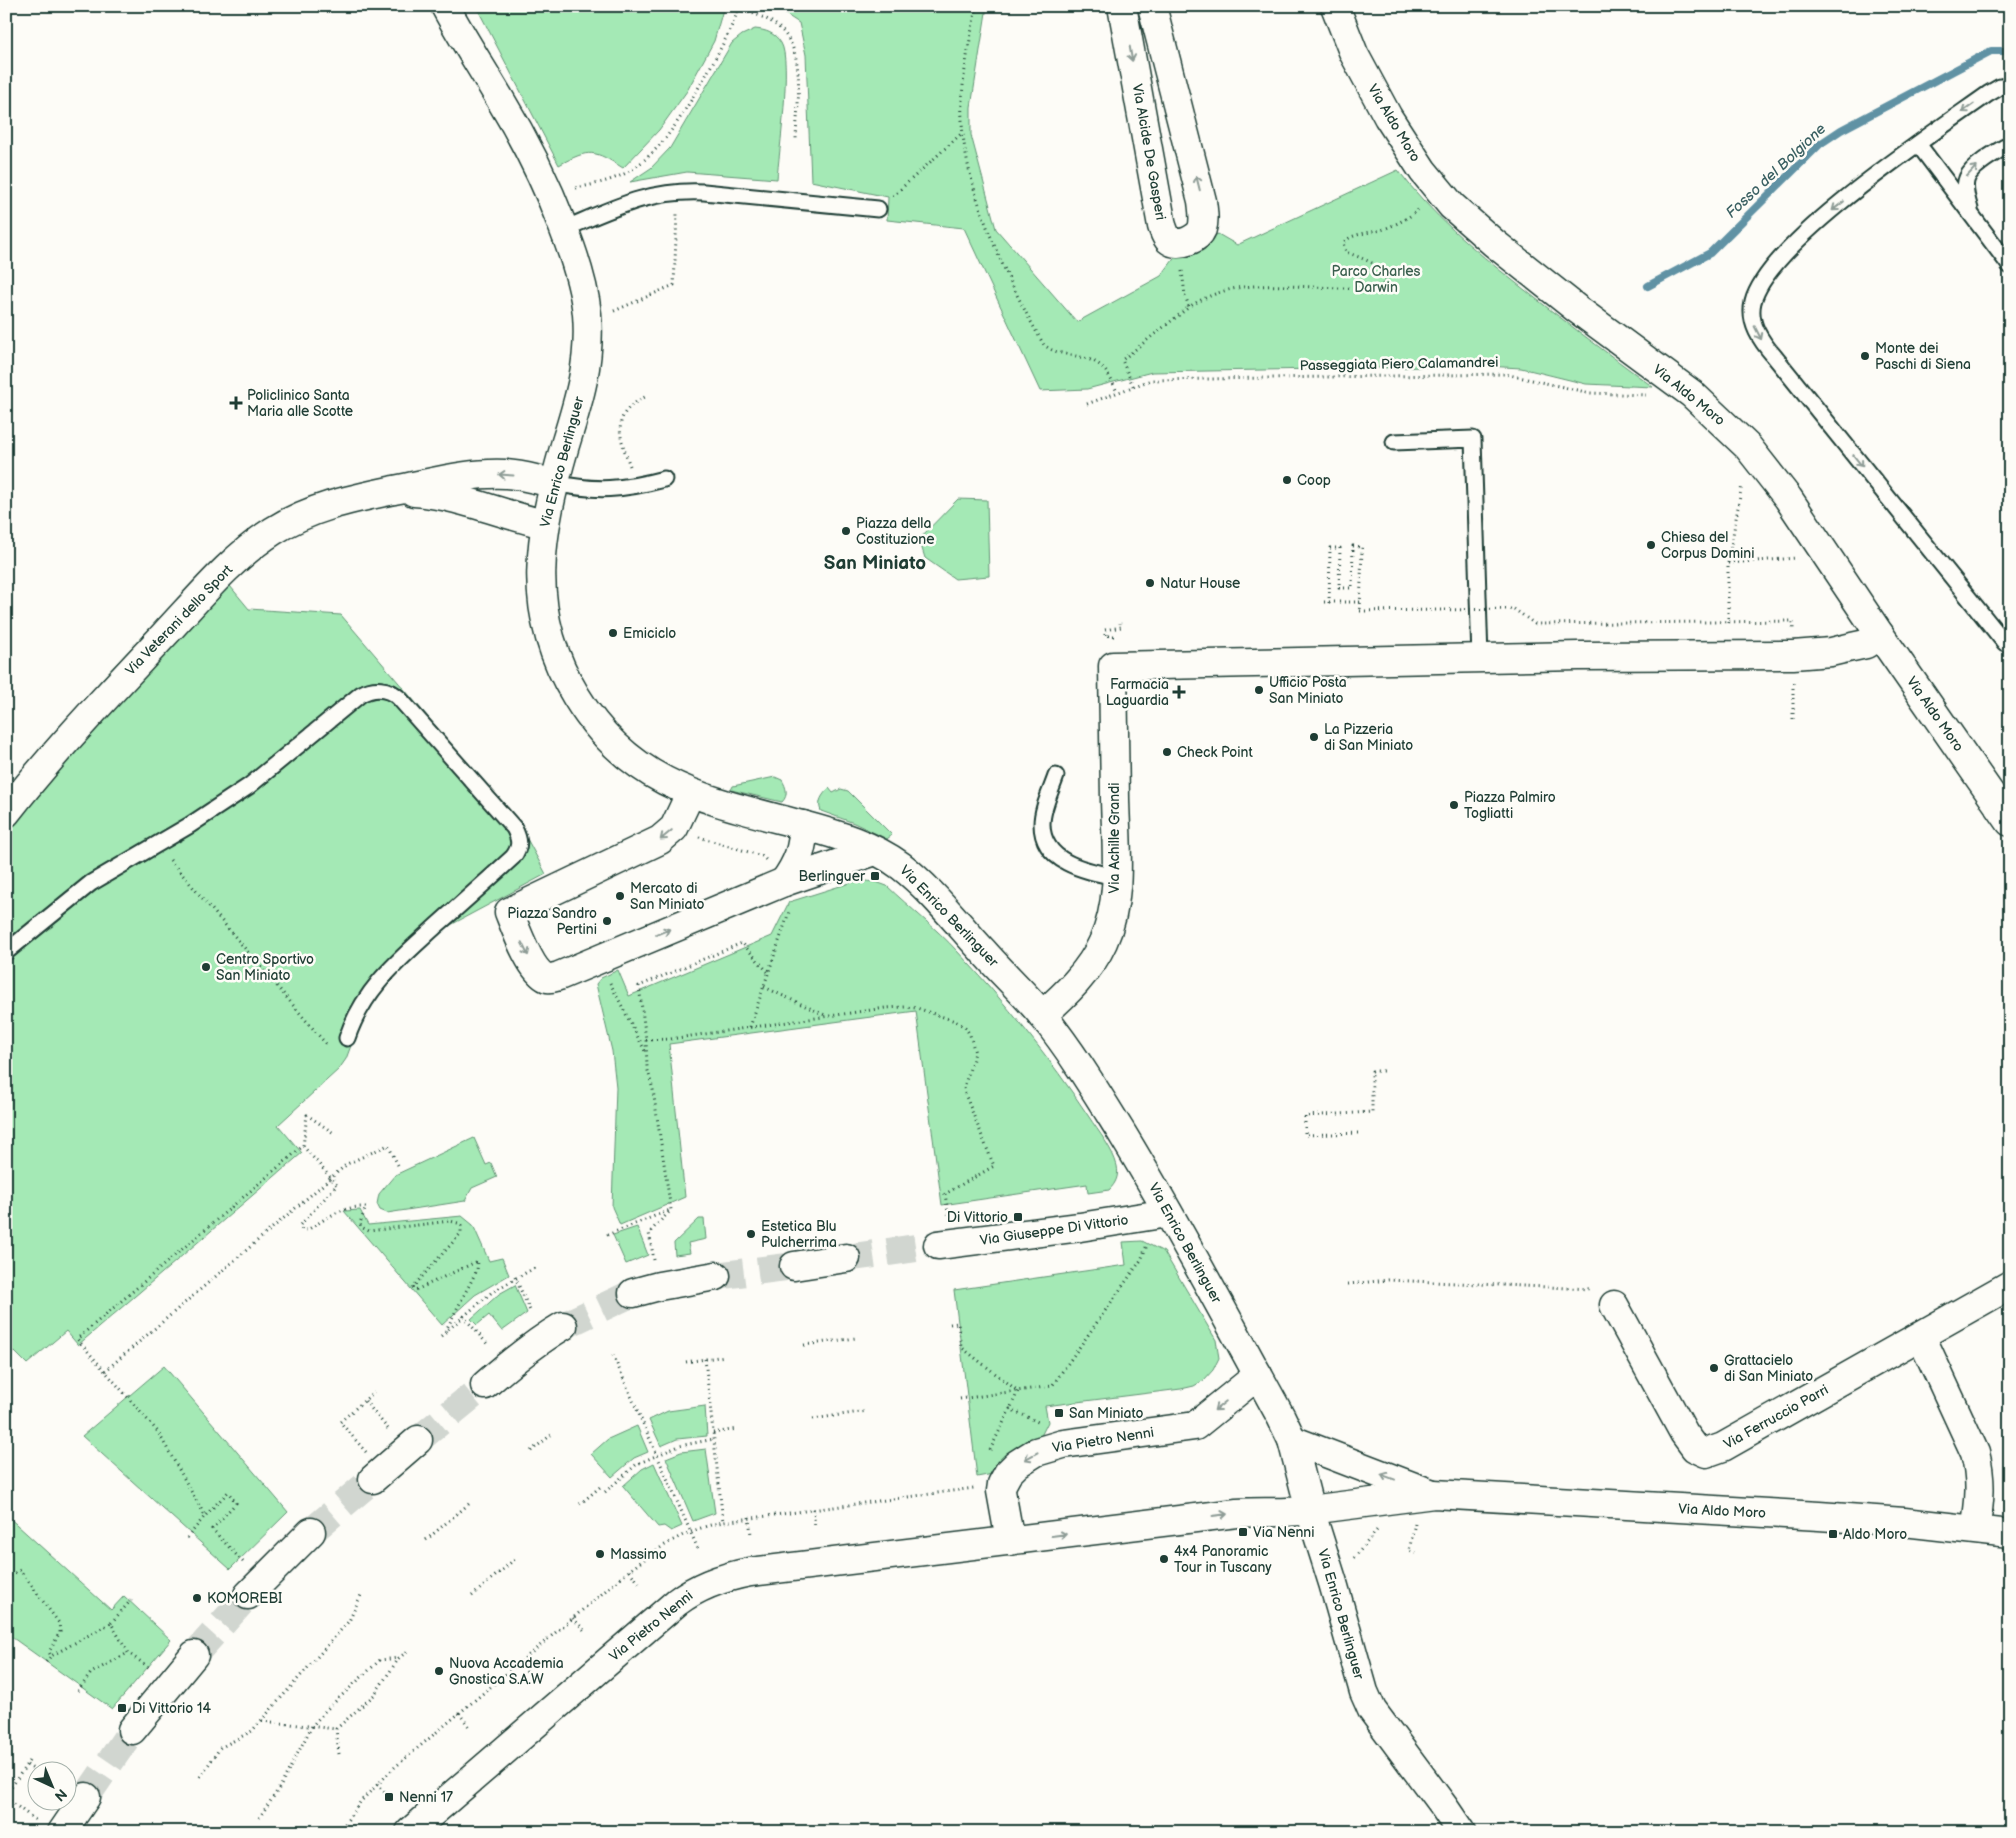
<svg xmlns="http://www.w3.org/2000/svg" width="2016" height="1838" viewBox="0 0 2016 1838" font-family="'Balsamiq Sans',sans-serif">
  <rect width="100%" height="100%" fill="#fdfcf7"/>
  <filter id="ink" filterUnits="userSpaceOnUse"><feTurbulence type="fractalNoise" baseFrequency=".02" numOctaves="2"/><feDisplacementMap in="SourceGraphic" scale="10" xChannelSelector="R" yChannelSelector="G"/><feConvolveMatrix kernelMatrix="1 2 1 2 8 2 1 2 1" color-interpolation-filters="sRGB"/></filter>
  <g filter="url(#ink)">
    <g fill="#a4e9b5" stroke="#629374">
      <path d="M 476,6 L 724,6 L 714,41 L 687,91 L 659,130 L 623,168 C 594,150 590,148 559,165 Z"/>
      <path d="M 773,6 L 987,6 L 971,107 L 971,135 L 996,229 L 1077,322 L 1161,276 L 1176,256 L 1218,234 L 1237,245 L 1398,170 C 1431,214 1474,250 1516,283 C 1561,319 1607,353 1653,387 L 1586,384 L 1521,368 L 1486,366 L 1152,372 L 1087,389 L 1040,391 L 964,228 L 887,220 L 888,197 L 811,181 L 806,55 L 799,23 Z"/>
      <path d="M 755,29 C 766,30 775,33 781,43 C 792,60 779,153 777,179 L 687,172 L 630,182 L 651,168 L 670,148 L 732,43 L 742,35 Z"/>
      <path d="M 958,499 L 987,500 L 989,576 L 955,579 L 925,558 L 919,539 Z"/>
      <path d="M 211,563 L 249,609 L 341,615 L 519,824 L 546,874 L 445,928 L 366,1005 L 346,1059 L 339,1069 L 278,1125 L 302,1153 L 78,1345 L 66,1331 L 27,1364 L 14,1351 L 6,1355 L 6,790 L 105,676 Z"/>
      <path d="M 775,777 L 782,780 C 786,787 789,795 782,802 L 731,790 L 733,786 Z"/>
      <path d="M 829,788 L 833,793 L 841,789 L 848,791 L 892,835 L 887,839 L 854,823 L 821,811 C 817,802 822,795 829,788 Z"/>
      <path d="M 866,881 L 876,882 L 887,886 C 910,908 936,928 957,951 C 1005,1002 1050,1058 1089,1117 C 1098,1131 1113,1149 1117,1166 C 1119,1176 1116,1183 1109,1190 L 1088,1193 L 1087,1184 L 942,1205 L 916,1011 L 669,1044 L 685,1197 L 620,1225 L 612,1207 L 616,1087 L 612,1051 L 596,984 L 601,978 L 618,970 L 629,996 L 772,936 L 789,902 L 853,882 Z"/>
      <path d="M 474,1138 L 486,1165 L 491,1163 L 497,1177 L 472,1188 L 465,1201 L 387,1213 L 380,1210 L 377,1204 L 379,1194 L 395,1175 Z"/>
      <path d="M 360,1210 L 368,1225 L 462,1216 L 473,1225 L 489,1261 L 502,1258 L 509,1275 L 475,1295 L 442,1325 L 344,1211 Z"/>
      <path d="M 699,1219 L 704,1219 L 706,1239 L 688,1243 L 690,1253 L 675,1255 L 674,1243 Z"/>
      <path d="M 637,1227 L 648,1255 L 626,1264 L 613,1235 Z"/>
      <path d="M 1142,1241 L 1164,1252 L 1216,1340 L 1219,1358 L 1213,1370 L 1204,1380 L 1194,1386 L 1181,1389 L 1045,1406 L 1048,1422 L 1040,1438 C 1018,1445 1002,1453 993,1474 L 977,1477 L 954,1290 L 1126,1265 L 1123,1242 Z"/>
      <path d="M 515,1285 L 527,1313 L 502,1331 L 489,1315 L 477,1325 L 471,1319 L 499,1294 Z"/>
      <path d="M 164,1366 L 288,1512 L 230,1569 L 82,1436 Z"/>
      <path d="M 705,1406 L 707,1436 L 677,1439 L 661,1446 L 649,1420 L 668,1411 Z"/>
      <path d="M 637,1426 L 648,1452 L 634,1458 L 612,1477 L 591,1454 L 608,1439 Z"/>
      <path d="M 706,1449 L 715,1513 L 693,1521 L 666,1458 L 681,1452 Z"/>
      <path d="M 654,1463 L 682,1526 L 671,1531 L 664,1526 L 658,1527 L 623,1486 L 642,1469 Z"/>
      <path d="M 6,1515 L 111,1610 L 124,1596 L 171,1640 L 112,1709 L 6,1633 Z"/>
    </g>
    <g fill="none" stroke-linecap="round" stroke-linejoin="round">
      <path stroke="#6192a4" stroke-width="8" d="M 1648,286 L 1710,253 L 1820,144 L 1841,130 L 1991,51 L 2010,51"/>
      <g stroke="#d1d6d0" stroke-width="28" stroke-dasharray="28 14" stroke-linecap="butt">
        <path d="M 846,1258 L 938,1245"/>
        <path d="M 716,1276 L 794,1266"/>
        <path d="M 563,1326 L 633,1293"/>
        <path d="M 418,1440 L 485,1385"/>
        <path d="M 311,1532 L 373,1479"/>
        <path d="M 194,1655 L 248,1595"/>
        <path d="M 86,1797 L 132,1730"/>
      </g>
      <g stroke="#1f3d34" stroke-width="19">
        <g id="service">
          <path d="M 2010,85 L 2000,87 L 1988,94 C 1935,132 1768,242 1753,302 C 1748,323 1761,341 1774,356 L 2005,643 L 2010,639"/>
          <path d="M 1918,144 L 2010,266"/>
          <path d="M 1970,209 C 1967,199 1963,187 1967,178 C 1972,165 1998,151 2010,144"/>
          <path d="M 564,229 C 612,209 650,189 704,192 L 878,209"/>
          <path d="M 1394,442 L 1473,439 L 1480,658"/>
          <path d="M 554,483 C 596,492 623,490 664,479"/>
          <path d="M 1056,776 C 1051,791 1042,808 1042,824 C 1042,863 1086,871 1116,877"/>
          <path d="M 6,952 L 91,883 L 190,825 L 249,786 L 361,694 C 374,687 388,688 399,698 L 514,828 C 520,840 521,846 513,857 C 488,880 462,903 436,926 C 398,961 364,988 347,1038"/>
        </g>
      </g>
      <g stroke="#1f3d34" stroke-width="31">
        <g id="minor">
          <path d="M 1122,6 L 1162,226 C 1164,231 1165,236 1169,240 C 1178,248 1198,239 1202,229 C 1205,220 1203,210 1202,201 L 1152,6"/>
          <path d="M 414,492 C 459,495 500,514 544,524"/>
          <path d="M 690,794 L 674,828 L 660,840 L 509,912 C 515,927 531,972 547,978 C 551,979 555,977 559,976 L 784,882 L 875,851"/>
          <path d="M 6,813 C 55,750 110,693 164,635 C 198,599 231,558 273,531 C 311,507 351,499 394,490 C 432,483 467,472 506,474 C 522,475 538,480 554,483"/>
          <path d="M 784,882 C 797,864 804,848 803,825"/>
          <path d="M 1042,1015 C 1065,995 1090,971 1103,942 C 1123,899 1116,846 1115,799 C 1114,755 1114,710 1113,666 L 1579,656 L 1793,655 L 1831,652 L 1852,647 L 1866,644 L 1880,635"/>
          <path d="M 938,1245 L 1080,1227 L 1168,1213"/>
          <path d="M 794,1266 L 846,1258"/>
          <path d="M 633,1293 L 659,1286 L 716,1276"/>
          <path d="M 1614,1305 L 1684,1433 L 1695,1448 L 1706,1453 L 1723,1447 L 2010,1285"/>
          <path d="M 1921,1336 L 1975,1453 C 1982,1479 1980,1503 1975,1529"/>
          <path d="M 485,1385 C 510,1363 534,1343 563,1326"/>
          <path d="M 373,1479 L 418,1440"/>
          <path d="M 1010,1541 L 1001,1491 L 1002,1484 L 1008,1473 L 1017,1464 L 1036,1452 L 1063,1444 L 1195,1426 L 1258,1375"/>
          <path d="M 248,1595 L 311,1532"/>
          <path d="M 132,1730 L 194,1655"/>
          <path d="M 62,1832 L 86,1797"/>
          <path d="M 410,1832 L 677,1602 C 698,1586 724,1577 750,1572 L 1237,1513 C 1262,1511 1286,1514 1310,1510 L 1333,1583 L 1364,1692 L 1372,1710 L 1444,1807 L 1461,1832"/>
        </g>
      </g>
      <g stroke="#1f3d34" stroke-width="31">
        <g id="tertiary">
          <path d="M 445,6 C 462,38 482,68 500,99 C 525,140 546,182 563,227 C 574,255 584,284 587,314 C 591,362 579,400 565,445 C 539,535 524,611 576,696 C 631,787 708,800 802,825 C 836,834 873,845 901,866 C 932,890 956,922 982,950 C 1002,973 1024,993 1043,1016 C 1073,1053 1098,1095 1123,1135 C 1179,1227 1229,1323 1281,1417 L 1292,1440 L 1310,1510 L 1434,1494 L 1819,1516 L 1904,1522 L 2010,1534"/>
          <path d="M 1335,6 L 1354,54 L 1388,117 L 1423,171 L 1452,206 L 1494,243 L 1577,309 L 1692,394 L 1748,447 L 1788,498 L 1880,635 L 2010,822"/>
          <path d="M 1292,1440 L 1430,1493"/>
        </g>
      </g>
      <g stroke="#1f3d34" stroke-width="3" stroke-dasharray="1 4" stroke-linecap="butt">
        <path d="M 976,6 C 970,43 960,82 962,120 C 964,190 1009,285 1044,345 C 1052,351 1057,352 1066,354 C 1097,360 1104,362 1117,392"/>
        <path d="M 738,10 C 813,23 798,82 796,139"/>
        <path d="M 576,188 C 596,184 617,180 634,168 C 666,146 686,109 706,75 C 718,53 732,30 739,6"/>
        <path d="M 893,196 L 962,133"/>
        <path d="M 1182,271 L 1185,295 L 1189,307 C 1209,294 1232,287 1255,286 C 1282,285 1311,287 1339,288 C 1350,288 1362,290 1373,288 C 1378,287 1384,285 1386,281 C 1392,267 1355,256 1346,252 L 1343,243 C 1351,233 1372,233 1384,229 C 1397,224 1409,218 1419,209"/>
        <path d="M 614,311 L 674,285 L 677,214"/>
        <path d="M 1133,386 L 1122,360 L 1189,307"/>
        <path d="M 1087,404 L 1151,380 L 1505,374 L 1590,393 L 1646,395"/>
        <path d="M 630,466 C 618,433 611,413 647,396"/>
        <path d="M 1728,563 L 1742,485"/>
        <path d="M 1324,602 L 1360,602"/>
        <path d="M 1329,603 L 1330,548 L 1340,548 L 1339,588 L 1352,588 L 1353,546 L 1362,547 L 1360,611"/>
        <path d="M 1514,609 L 1535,624 L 1793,621 L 1793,629"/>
        <path d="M 1728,623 L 1728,563 L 1797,558"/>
        <path d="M 1114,636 L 1105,636 L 1105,630 L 1121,627 L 1120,623"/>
        <path d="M 1793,719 L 1793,681"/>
        <path d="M 699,837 L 762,856 L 766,860"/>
        <path d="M 170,860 L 326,1044"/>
        <path d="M 610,983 L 645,1051"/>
        <path d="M 764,987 L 827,1016"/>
        <path d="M 750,1027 L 790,909"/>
        <path d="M 646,1040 L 670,1039 L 885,1008 L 905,1007 L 917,1008 L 955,1021 L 965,1027 L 970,1035 L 975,1053 L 964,1087 L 965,1094 L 994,1166 L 945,1194 L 949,1218"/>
        <path d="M 1358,1133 L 1305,1135 L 1305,1116 L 1372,1112 L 1372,1071 L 1386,1071"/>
        <path d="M 303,1146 L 337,1185 L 300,1225 L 302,1230 L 307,1230 C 328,1218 340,1206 366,1207 L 360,1223 L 361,1227 L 369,1231 L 450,1221 L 458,1223 L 461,1226 L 461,1233 L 413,1287 L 414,1290 L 418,1289 L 478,1261 L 477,1270 L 445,1332"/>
        <path d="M 607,1235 L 670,1210"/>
        <path d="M 654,1260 L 649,1233 L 671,1210 L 653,1090 L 647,1067 L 646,1040 L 639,986 L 742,943 L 769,973"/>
        <path d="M 515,1277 L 531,1313"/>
        <path d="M 1348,1284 L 1388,1280 L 1592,1289"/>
        <path d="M 463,1316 L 489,1346"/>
        <path d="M 950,1324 L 958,1323 L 961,1347 L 1018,1391 L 1010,1409"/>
        <path d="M 441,1336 L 492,1292 L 536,1267"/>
        <path d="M 804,1345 L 856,1338"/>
        <path d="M 613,1355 L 698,1549"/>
        <path d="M 705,1359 L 723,1522"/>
        <path d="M 686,1362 L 725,1356"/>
        <path d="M 105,1371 L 347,1164 L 388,1145 L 398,1165"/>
        <path d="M 960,1399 L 1052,1386 L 1141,1260 L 1147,1245"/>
        <path d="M 365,1401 L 388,1429"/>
        <path d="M 813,1419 L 867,1411"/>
        <path d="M 713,1433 L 737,1429"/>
        <path d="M 990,1450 L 1010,1409 L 1038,1422"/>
        <path d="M 531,1451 L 551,1435"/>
        <path d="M 366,1452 L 340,1422 L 374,1392"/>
        <path d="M 605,1492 L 637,1464 L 679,1446 L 714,1439"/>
        <path d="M 580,1504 L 600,1487"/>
        <path d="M 813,1509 L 815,1527"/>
        <path d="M 749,1517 L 751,1535"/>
        <path d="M 1415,1523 L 1409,1551 L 1418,1554"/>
        <path d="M 187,1538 L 205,1516"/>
        <path d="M 426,1540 L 470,1503"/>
        <path d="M 1354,1558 L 1377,1530"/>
        <path d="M 243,1562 L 212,1529 L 236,1503 L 228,1492 L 205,1516 L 158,1432 L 77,1339 L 303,1146 L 307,1115 L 335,1134"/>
        <path d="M 629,1571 L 641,1585"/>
        <path d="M 6,1578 L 20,1570 L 59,1623 L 60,1632 L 49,1652 L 51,1656 L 111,1623 L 128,1653 L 150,1668"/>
        <path d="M 472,1596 L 516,1558"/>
        <path d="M 573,1618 L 585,1631"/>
        <path d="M 111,1623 L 132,1599"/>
        <path d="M 46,1662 L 51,1656"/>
        <path d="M 519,1663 L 532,1676"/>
        <path d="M 78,1691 L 91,1673 L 128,1653"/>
        <path d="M 459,1713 L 470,1728"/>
        <path d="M 262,1721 L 336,1729"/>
        <path d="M 339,1754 L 336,1729 L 374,1695 L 399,1658 L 410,1649"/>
        <path d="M 27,1765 L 38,1772"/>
        <path d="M 200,1777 L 220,1748 L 252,1731 L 349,1621 L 362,1593"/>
        <path d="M 377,1784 L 389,1797"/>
        <path d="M 6,1795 L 31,1758"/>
        <path d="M 6,1798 L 38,1822"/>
        <path d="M 259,1818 L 280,1787 L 312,1726 L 325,1711 L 380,1660 L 399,1658"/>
        <path d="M 339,1832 L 361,1801 L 395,1767 L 629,1571 C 661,1546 682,1531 723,1522 L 974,1488"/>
      </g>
      <use href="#service" stroke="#fdfcf7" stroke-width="15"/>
      <use href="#minor" stroke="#fdfcf7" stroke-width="28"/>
      <use href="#tertiary" stroke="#fdfcf7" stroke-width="28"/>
      <path stroke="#1f3d34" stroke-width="3" stroke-dasharray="1 4" stroke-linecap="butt" d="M 1360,611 L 1514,609"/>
    </g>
    <defs><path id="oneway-shaft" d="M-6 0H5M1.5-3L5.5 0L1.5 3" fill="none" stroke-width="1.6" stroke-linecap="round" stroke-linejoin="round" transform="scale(1.25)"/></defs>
    <g stroke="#8e9c96">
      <use href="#oneway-shaft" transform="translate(1131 54) rotate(80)"/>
      <use href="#oneway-shaft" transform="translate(1968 108) rotate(144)"/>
      <use href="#oneway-shaft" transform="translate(1972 171) rotate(-47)"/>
      <use href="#oneway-shaft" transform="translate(1198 183) rotate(-104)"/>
      <use href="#oneway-shaft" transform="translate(1838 206) rotate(142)"/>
      <use href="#oneway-shaft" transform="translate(1758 333) rotate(63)"/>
      <use href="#oneway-shaft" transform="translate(1858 461) rotate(51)"/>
      <use href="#oneway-shaft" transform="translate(506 475) rotate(-176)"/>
      <use href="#oneway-shaft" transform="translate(666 835) rotate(140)"/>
      <use href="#oneway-shaft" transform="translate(663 932) rotate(-23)"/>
      <use href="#oneway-shaft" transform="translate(525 949) rotate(64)"/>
      <use href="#oneway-shaft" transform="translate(1220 1406) rotate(141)"/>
      <use href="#oneway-shaft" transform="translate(1031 1456) rotate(151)"/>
      <use href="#oneway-shaft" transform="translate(1388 1477) rotate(-160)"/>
      <use href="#oneway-shaft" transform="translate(1220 1515) rotate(-7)"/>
      <use href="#oneway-shaft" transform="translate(1059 1535) rotate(-7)"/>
    </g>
  </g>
  <g fill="#1f3d34" stroke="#fdfcf7" stroke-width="2">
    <circle cx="1865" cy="356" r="5"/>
    <path d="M233.5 395.5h5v5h5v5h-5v5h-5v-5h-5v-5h5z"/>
    <circle cx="1287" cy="480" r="5"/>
    <circle cx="846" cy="531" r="5"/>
    <circle cx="1651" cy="545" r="5"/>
    <circle cx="1150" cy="583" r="5"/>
    <circle cx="613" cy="633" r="5"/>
    <circle cx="1259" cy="690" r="5"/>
    <path d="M1176.5 684.5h5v5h5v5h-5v5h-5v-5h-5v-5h5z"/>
    <circle cx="1314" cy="737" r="5"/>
    <circle cx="1167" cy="752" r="5"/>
    <circle cx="1454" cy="805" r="5"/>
    <rect x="870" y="871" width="10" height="10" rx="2.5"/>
    <circle cx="620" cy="896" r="5"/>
    <circle cx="607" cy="921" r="5"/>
    <circle cx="206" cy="967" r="5"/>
    <rect x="1013" y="1212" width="10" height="10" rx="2.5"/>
    <circle cx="751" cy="1234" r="5"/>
    <circle cx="1714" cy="1368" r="5"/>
    <rect x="1054" y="1408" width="10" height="10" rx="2.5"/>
    <rect x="1238" y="1527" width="10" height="10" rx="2.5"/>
    <rect x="1828" y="1529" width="10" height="10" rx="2.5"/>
    <circle cx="600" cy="1554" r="5"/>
    <circle cx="1164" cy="1559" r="5"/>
    <circle cx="197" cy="1598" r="5"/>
    <circle cx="439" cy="1671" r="5"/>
    <rect x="117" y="1703" width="10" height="10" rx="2.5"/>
    <rect x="384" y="1792" width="10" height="10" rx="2.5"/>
  </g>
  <g text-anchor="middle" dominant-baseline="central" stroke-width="5" stroke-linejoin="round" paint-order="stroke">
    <g font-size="14" fill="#1f3d34" stroke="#fdfcf7">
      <text transform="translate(1394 123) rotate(59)">Via Aldo Moro</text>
      <text transform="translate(1149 152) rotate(80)">Via Alcide De Gasperi</text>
      <text transform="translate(1399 364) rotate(-1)">Passeggiata Piero Calamandrei</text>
      <text transform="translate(1689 395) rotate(39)">Via Aldo Moro</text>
      <text transform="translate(562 462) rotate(-75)">Via Enrico Berlinguer</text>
      <text transform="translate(179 620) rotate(-46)">Via Veterani dello Sport</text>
      <text transform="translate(1935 714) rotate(55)">Via Aldo Moro</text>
      <text transform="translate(1114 838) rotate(-90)">Via Achille Grandi</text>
      <text transform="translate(949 916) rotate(46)">Via Enrico Berlinguer</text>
      <text transform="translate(1054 1230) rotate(-8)">Via Giuseppe Di Vittorio</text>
      <text transform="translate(1185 1243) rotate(61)">Via Enrico Berlinguer</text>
      <text transform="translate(1776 1417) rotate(-29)">Via Ferruccio Parri</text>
      <text transform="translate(1103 1440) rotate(-9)">Via Pietro Nenni</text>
      <text transform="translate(1722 1511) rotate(3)">Via Aldo Moro</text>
      <text transform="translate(1341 1614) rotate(74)">Via Enrico Berlinguer</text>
      <text transform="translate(651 1626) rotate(-39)">Via Pietro Nenni</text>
    </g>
    <g font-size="14" fill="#3a5f4e" stroke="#fdfcf7">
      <text x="1376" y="271">Parco Charles<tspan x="1376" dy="16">Darwin</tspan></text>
    </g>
    <g font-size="14" fill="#1f3d34" stroke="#fdfcf7" text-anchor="start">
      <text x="1875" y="348">Monte dei<tspan x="1875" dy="16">Paschi di Siena</tspan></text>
      <text x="247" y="395">Policlinico Santa<tspan x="247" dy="16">Maria alle Scotte</tspan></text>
      <text x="1297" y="480">Coop</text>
      <text x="856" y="523">Piazza della<tspan x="856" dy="16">Costituzione</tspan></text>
      <text x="1661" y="537">Chiesa del<tspan x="1661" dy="16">Corpus Domini</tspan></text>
      <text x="1160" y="583">Natur House</text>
      <text x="623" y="633">Emiciclo</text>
      <text x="1269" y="682">Ufficio Posta<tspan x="1269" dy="16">San Miniato</tspan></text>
      <text x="1169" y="684" text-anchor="end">Farmacia<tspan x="1169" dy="16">Laguardia</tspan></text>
      <text x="1324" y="729">La Pizzeria<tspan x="1324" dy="16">di San Miniato</tspan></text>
      <text x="1177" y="752">Check Point</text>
      <text x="1464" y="797">Piazza Palmiro<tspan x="1464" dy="16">Togliatti</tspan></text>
      <text x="865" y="876" text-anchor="end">Berlinguer</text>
      <text x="630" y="888">Mercato di<tspan x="630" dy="16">San Miniato</tspan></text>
      <text x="597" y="913" text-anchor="end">Piazza Sandro<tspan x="597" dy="16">Pertini</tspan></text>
      <text x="216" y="959">Centro Sportivo<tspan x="216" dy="16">San Miniato</tspan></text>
      <text x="1008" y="1217" text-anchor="end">Di Vittorio</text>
      <text x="761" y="1226">Estetica Blu<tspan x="761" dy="16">Pulcherrima</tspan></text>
      <text x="1724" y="1360">Grattacielo<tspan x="1724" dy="16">di San Miniato</tspan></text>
      <text x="1069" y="1413">San Miniato</text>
      <text x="1253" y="1532">Via Nenni</text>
      <text x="1843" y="1534">Aldo Moro</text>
      <text x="1174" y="1551">4x4 Panoramic<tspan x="1174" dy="16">Tour in Tuscany</tspan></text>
      <text x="610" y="1554">Massimo</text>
      <text x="207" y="1598">KOMOREBI</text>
      <text x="449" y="1663">Nuova Accademia<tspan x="449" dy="16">Gnostica S.A.W</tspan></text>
      <text x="132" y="1708">Di Vittorio 14</text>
      <text x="399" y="1797">Nenni 17</text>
    </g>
    <g font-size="15" font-style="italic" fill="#3a6062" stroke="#fdfcf7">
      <text transform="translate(1776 171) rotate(-43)">Fosso del Bolgione</text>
    </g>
    <g font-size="19" font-weight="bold" fill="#1f3d34" stroke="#fdfcf7">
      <text x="875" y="563">San Miniato</text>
    </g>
  </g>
  <rect width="2016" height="1838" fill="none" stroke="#fdfcf7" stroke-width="25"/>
  <rect x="12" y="12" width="1991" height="1813" fill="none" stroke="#1f3d34" stroke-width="2" filter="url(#ink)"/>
  <g transform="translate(52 1786) rotate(136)"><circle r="24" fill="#fdfcf7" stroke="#a4b0a9"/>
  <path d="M0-4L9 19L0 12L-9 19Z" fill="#1f3d34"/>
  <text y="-8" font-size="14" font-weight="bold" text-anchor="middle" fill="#1f3d34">N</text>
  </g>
</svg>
